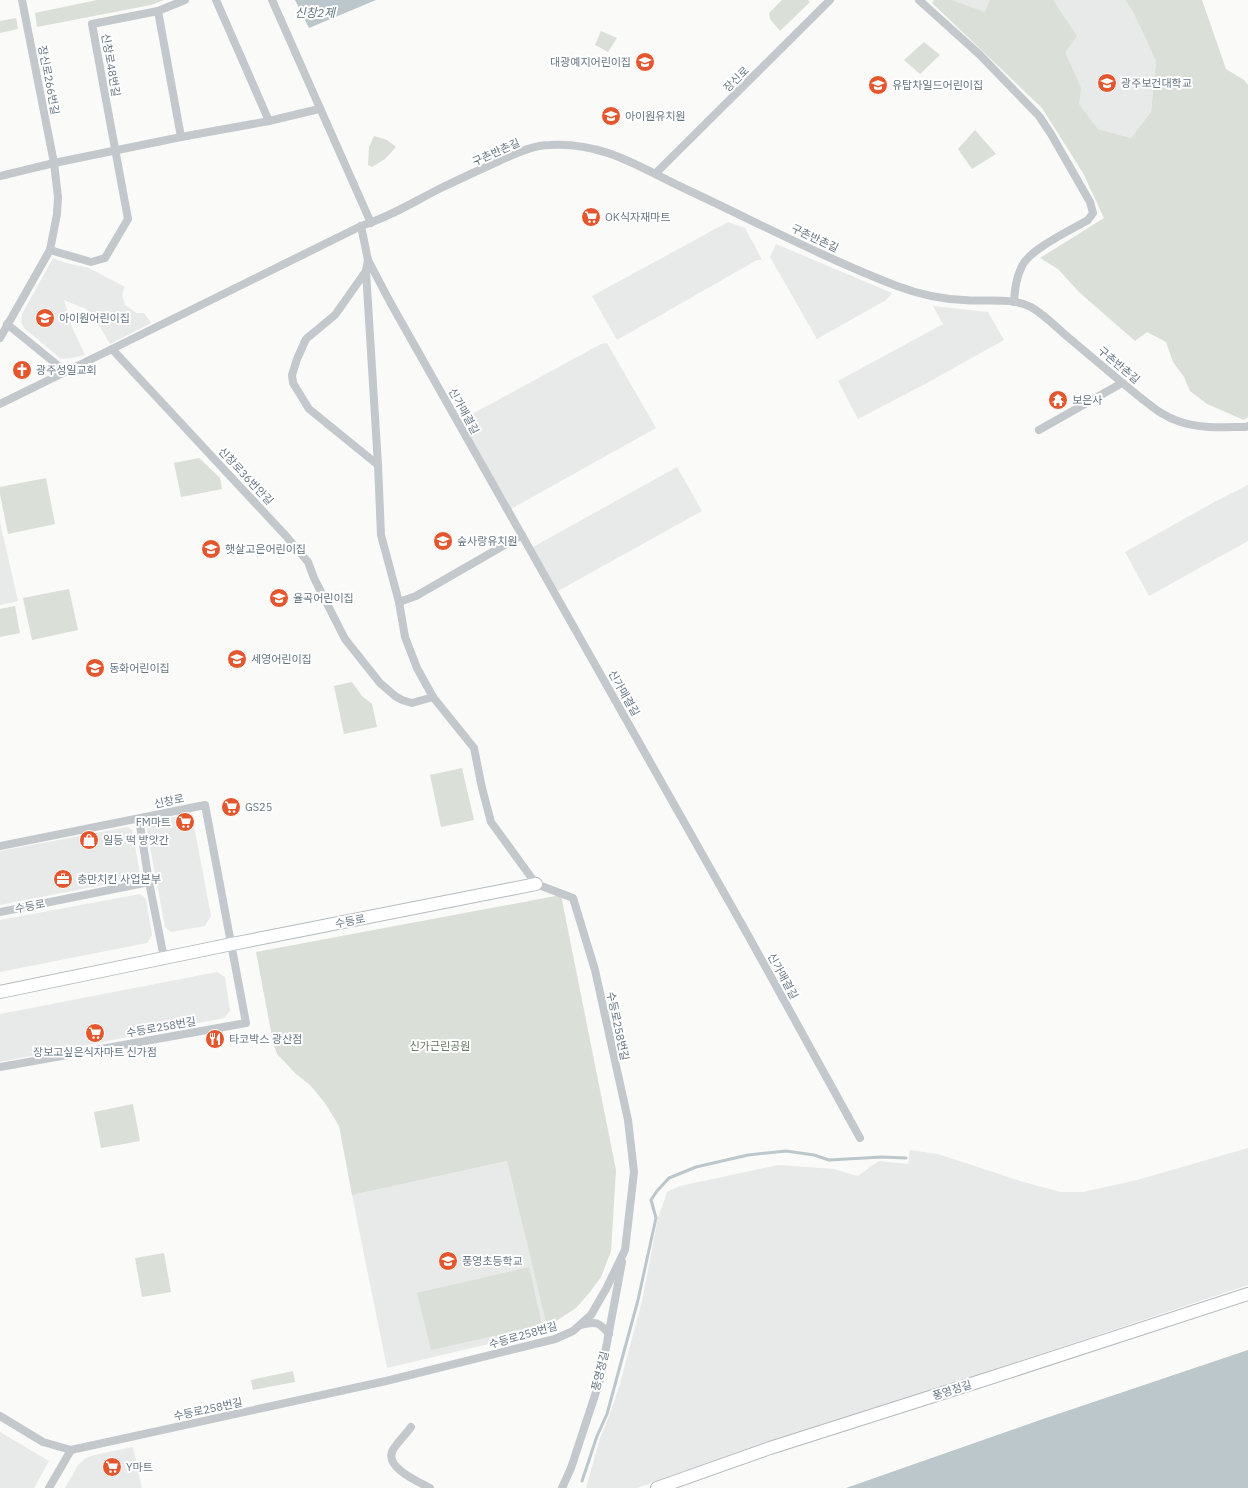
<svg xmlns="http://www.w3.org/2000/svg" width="1248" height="1488" viewBox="0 0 1248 1488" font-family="'IBM Plex Sans','Noto Sans KR',sans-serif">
  <rect width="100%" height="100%" fill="#fafaf8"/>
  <g fill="#e8e9e9">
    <path d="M 952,0 L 1125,0 L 1133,12 L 1156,61 L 1151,112 L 1131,138 L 1098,129 L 1079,104 L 985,12 Z"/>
    <path d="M 728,222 L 745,228 L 762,260 L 757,260 L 617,340 L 592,296 Z"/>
    <path d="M 776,244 L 892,293 L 886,300 L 817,339 L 770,257 Z"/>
    <path d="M 53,258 L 66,263 L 89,268 L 125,287 L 122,294 L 125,305 L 137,313 L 144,313 L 151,323 L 110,344 L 96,320 L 86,309 L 64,300 L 72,327 L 85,355 L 72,358 L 61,359 L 24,328 L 21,322 L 22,314 Z"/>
    <path d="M 933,306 L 988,312 L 1004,340 L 927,383 L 858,419 L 838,381 L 943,324 Z"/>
    <path d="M 607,343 L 656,428 L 511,509 L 461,420 L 601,344 Z"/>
    <path d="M 677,467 L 702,511 L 558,591 L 533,547 Z"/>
    <path d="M 1248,485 L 1248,541 L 1149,596 L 1125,552 L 1216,501 Z"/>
    <path d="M 0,522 L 18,601 L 0,605 Z"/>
    <path d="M 185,815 L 193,821 L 211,916 L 205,926 L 171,932 L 165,927 L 146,825 L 148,822 Z"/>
    <path d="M 127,827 L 132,830 L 140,873 L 134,879 L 0,905 L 0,851 Z"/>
    <path d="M 140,894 L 146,899 L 152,935 L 147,943 L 0,972 L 0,920 Z"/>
    <path d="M 217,972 L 225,977 L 230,1011 L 224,1018 L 0,1062 L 0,1014 Z"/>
    <path d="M 1248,1148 L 1248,1285 L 637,1488 L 586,1488 L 600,1438 L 610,1414 L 619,1387 L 642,1301 L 658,1218 L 667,1192 L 680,1186 L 778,1165 L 834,1169 L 858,1176 L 871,1166 L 879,1161 L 908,1164 L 910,1150 L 938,1154 L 1020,1181 L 1061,1192 L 1083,1192 L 1137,1180 Z"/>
    <path d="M 507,1161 L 547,1327 L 536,1333 L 387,1368 L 352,1195 Z"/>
    <path d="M 0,1432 L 49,1461 L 34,1488 L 0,1488 Z"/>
    <path d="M 133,1447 L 142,1488 L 65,1488 L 78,1465 L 86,1458 L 94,1455 Z"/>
  </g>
  <g fill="#dadfd7">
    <path d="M 97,0 L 164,0 L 151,5 L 37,27 L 35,13 Z"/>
    <path d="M 782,0 L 808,0 L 810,2 L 780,31 L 770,19 L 769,13 Z"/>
    <path d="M 934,0 L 952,0 L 985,12 L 990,0 L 1053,0 L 1077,36 L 1065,52 L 1081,88 L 1079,104 L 1098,129 L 1131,138 L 1151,112 L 1156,61 L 1133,12 L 1125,0 L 1202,0 L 1226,69 L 1244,80 L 1248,85 L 1248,417 L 1244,420 L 1207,404 L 1190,391 L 1184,377 L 1173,362 L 1166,342 L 1147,332 L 1135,341 L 1079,292 L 1058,269 L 1040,258 L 1104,218 L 1083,173 L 1042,108 L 932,3 Z"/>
    <path d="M 16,18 L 18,29 L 0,33 L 0,21 Z"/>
    <path d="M 601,31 L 617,38 L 608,52 L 595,45 Z"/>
    <path d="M 924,42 L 940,55 L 920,74 L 904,60 Z"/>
    <path d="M 975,130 L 996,154 L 972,169 L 958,149 Z"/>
    <path d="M 374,136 L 387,140 L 396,147 L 385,159 L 372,167 L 368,165 L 369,147 Z"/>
    <path d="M 199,458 L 220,478 L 222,489 L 181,497 L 174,463 Z"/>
    <path d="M 46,478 L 55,524 L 8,534 L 0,494 L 0,487 Z"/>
    <path d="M 69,589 L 78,630 L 32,640 L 23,598 Z"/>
    <path d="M 15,606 L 20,633 L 0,637 L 0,609 Z"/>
    <path d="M 352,682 L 362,696 L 372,704 L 377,727 L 344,734 L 334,686 Z"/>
    <path d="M 462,768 L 474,820 L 441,827 L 430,775 Z"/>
    <path d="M 561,895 L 616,1170 L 611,1251 L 601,1277 L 590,1292 L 576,1308 L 547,1327 L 507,1161 L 352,1195 L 339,1126 L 325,1103 L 310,1085 L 296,1074 L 277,1054 L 273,1042 L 256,952 Z"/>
    <path d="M 133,1104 L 140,1141 L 101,1148 L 94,1112 Z"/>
    <path d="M 164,1253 L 171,1292 L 142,1297 L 135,1258 Z"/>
    <path d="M 529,1267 L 542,1325 L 431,1350 L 417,1293 Z"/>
    <path d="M 293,1371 L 295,1382 L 253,1390 L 251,1380 Z"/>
  </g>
  <g fill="#bbc7cb">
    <path d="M 295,0 L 376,0 L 309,28 Z"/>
    <path d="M 1248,1350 L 1248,1488 L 846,1488 L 1040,1420 Z"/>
  </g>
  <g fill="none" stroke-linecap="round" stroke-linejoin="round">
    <path stroke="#bbc7cb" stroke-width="3" d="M 582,1481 L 597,1436 L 607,1414 L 638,1300 L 656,1218 L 651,1200 L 657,1191 L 669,1178 L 696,1167 L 748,1155 L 786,1151 L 814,1155 L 829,1160 L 882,1157 L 906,1158"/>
    <g stroke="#b3babf" stroke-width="14">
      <g id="secondary">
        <path d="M 0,992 L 232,944 L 536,884"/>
        <path d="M 657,1488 L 770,1448 L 993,1377 L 1248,1294"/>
      </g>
    </g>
    <g stroke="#c3c8cc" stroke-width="8">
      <path d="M 216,0 L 269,121"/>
      <path d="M 272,0 L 371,223"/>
      <path d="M 919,0 L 980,55 L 1039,116 L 1051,134 L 1090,202 L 1093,213 L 1088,220 C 1071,230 1030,249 1022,266 C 1016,278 1015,289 1014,302"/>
      <path d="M 158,11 L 181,137"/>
      <path d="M 656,173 L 830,0"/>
      <path d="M 0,176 L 54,163 L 181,137 L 269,121 L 319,109"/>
      <path d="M 50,250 L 91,262 L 105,258 L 128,219 L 92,24 L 158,11 L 185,0"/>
      <path d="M 368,260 L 390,302 L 749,937 L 860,1138"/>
      <path d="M 366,271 L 335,315 L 306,339 L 297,359 L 292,375 L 293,383 L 309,409 L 378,465"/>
      <path d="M 7,324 L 66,372"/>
      <path d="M 0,338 L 50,250 L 57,214 L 58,197 L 54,163 L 22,0"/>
      <path d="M 112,349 L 361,226 C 390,217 415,201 441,188 C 460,179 479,170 499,161 C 515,154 532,145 550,145 C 607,142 643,170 692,192 C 760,224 827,259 897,286 C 918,294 941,299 964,300 C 985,302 1012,297 1031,307 C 1045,315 1057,328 1069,338 C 1093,358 1116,378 1141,398 C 1153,407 1164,417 1178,421 C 1199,429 1224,427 1246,427 L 1248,426"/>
      <path d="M 0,404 L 112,349 L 286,536 L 308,562 L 314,578 L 345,639 L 380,683 L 395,696 L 402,700 L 412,703 L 433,697"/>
      <path d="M 1039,430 L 1122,383"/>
      <path d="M 399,602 L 416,596 L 522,535"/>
      <path d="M 139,819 L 149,882 L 164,958"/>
      <path d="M 0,846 L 205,805 L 246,1023 L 0,1067"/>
      <path d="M 0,912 L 149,882"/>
      <path d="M 581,1325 C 596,1321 599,1322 609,1334"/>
      <path d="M 0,1416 L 43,1442 L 71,1450 L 386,1381 L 555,1339 L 573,1331 L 591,1315 L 606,1289 L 625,1250 L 634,1172 L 628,1120 L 595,970 L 573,898 L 536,884 L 491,822 L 482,788 L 474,748 L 433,697 L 417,668 L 405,637 L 399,602 L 381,535 L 378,465 L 366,271 L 368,260 L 361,226"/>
      <path d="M 411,1427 C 407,1433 393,1447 392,1452 C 386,1468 419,1482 430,1488"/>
      <path d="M 49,1488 L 71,1450"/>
      <path d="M 562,1488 L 571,1468 L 600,1380 L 622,1262"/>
    </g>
    <use href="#secondary" stroke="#fff" stroke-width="12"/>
  </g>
  <defs>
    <g id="school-disc" transform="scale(1)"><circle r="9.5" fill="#e4572e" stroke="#fff"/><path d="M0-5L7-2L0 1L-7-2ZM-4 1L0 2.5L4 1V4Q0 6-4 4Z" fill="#fff"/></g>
    <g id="university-disc" transform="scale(1)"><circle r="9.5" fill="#e4572e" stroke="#fff"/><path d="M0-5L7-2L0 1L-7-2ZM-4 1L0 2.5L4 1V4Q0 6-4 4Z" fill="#fff"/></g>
    <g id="supermarket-disc" transform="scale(1)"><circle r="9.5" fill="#e4572e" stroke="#fff"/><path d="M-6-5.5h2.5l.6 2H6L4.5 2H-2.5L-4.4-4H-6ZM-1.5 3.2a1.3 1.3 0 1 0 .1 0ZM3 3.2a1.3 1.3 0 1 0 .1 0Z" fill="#fff"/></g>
    <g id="church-disc" transform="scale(1)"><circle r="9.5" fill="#e4572e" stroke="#fff"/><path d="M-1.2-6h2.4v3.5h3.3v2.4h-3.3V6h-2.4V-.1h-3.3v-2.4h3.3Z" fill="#fff"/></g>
    <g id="temple-disc" transform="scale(1)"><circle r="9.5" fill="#e4572e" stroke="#fff"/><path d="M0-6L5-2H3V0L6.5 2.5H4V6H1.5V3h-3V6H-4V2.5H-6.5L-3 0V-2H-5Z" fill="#fff"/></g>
    <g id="shop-disc" transform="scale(1)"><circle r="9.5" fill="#e4572e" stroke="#fff"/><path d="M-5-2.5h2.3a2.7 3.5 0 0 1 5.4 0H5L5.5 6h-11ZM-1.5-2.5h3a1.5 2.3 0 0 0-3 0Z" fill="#fff"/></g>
    <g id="office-disc" transform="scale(1)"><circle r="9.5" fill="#e4572e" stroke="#fff"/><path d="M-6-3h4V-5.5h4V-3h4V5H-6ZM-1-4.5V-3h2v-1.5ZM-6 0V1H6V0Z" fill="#fff"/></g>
    <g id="restaurant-disc" transform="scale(1)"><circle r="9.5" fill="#e4572e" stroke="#fff"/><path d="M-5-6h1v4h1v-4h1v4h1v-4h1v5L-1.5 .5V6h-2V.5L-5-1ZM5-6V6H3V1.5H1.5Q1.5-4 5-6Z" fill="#fff"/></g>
  </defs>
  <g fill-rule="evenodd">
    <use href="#school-disc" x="645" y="62"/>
    <use href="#university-disc" x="1107" y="83"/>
    <use href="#school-disc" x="878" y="85"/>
    <use href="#school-disc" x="611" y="116"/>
    <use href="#supermarket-disc" x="591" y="217"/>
    <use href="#school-disc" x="45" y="318"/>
    <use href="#church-disc" x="22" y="370"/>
    <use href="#temple-disc" x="1058" y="400"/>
    <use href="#school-disc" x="443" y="541"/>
    <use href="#school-disc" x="211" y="549"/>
    <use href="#school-disc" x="279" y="598"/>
    <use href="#school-disc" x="237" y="659"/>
    <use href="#school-disc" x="95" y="668"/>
    <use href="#supermarket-disc" x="231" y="807"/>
    <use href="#supermarket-disc" x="185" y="822"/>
    <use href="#shop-disc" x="89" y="840"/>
    <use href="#office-disc" x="63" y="879"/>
    <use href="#supermarket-disc" x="95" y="1033"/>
    <use href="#restaurant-disc" x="215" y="1039"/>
    <use href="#school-disc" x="448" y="1261"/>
    <use href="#supermarket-disc" x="112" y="1467"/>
  </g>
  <g text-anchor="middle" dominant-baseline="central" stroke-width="4" stroke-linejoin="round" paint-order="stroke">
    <g font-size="11" fill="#657683" stroke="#fff" text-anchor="start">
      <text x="631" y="62" text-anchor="end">대광예지어린이집</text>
      <text x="1121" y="83">광주보건대학교</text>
      <text x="892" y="85">유탑차일드어린이집</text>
      <text x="625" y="116">아이원유치원</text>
      <text x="605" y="217">OK식자재마트</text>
      <text x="59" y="318">아이원어린이집</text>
      <text x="36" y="370">광주성일교회</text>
      <text x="1072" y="400">보은사</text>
      <text x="457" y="541">숲사랑유치원</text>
      <text x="225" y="549">햇살고은어린이집</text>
      <text x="293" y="598">율곡어린이집</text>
      <text x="251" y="659">세영어린이집</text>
      <text x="109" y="668">동화어린이집</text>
      <text x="245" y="807">GS25</text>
      <text x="171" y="822" text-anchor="end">FM마트</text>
      <text x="103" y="840">일등 떡 방앗간</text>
      <text x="77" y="879">충만치킨 사업본부</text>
      <text x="229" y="1039">타코박스 광산점</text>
      <text x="95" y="1052" text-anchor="middle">장보고싶은식자마트 신가점</text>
      <text x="462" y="1261">풍영초등학교</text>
      <text x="126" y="1467">Y마트</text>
    </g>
    <g font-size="11" fill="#657683" stroke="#fff">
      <text transform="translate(111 65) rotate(80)">신창로48번길</text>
      <text transform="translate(736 79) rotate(-45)">장신로</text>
      <text transform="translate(49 80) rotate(79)">장신로266번길</text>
      <text transform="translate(496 152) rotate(-24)">구촌반촌길</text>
      <text transform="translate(815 238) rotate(25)">구촌반촌길</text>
      <text transform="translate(1119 365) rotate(40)">구촌반촌길</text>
      <text transform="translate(464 411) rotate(61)">신가매결길</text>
      <text transform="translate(246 476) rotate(47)">신창로36번안길</text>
      <text transform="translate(624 693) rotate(60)">신가매결길</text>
      <text transform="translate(169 801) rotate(-12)">신창로</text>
      <text transform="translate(30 906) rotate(-11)">수등로</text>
      <text transform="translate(350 921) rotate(-11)">수등로</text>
      <text transform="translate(783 976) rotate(61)">신가매결길</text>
      <text transform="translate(618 1026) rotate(78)">수등로258번길</text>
      <text transform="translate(161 1027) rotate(-10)">수등로258번길</text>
      <text transform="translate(523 1335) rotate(-16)">수등로258번길</text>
      <text transform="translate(600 1371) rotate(-76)">풍영정길</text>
      <text transform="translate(952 1390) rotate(-18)">풍영정길</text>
      <text transform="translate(208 1409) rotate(-12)">수등로258번길</text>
    </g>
    <g font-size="11" fill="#687a64" stroke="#fff">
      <text x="440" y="1046">신가근린공원</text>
    </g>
    <g font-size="12" font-style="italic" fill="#60757c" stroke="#fff">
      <text x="315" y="12">신창2제</text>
    </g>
  </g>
</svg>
